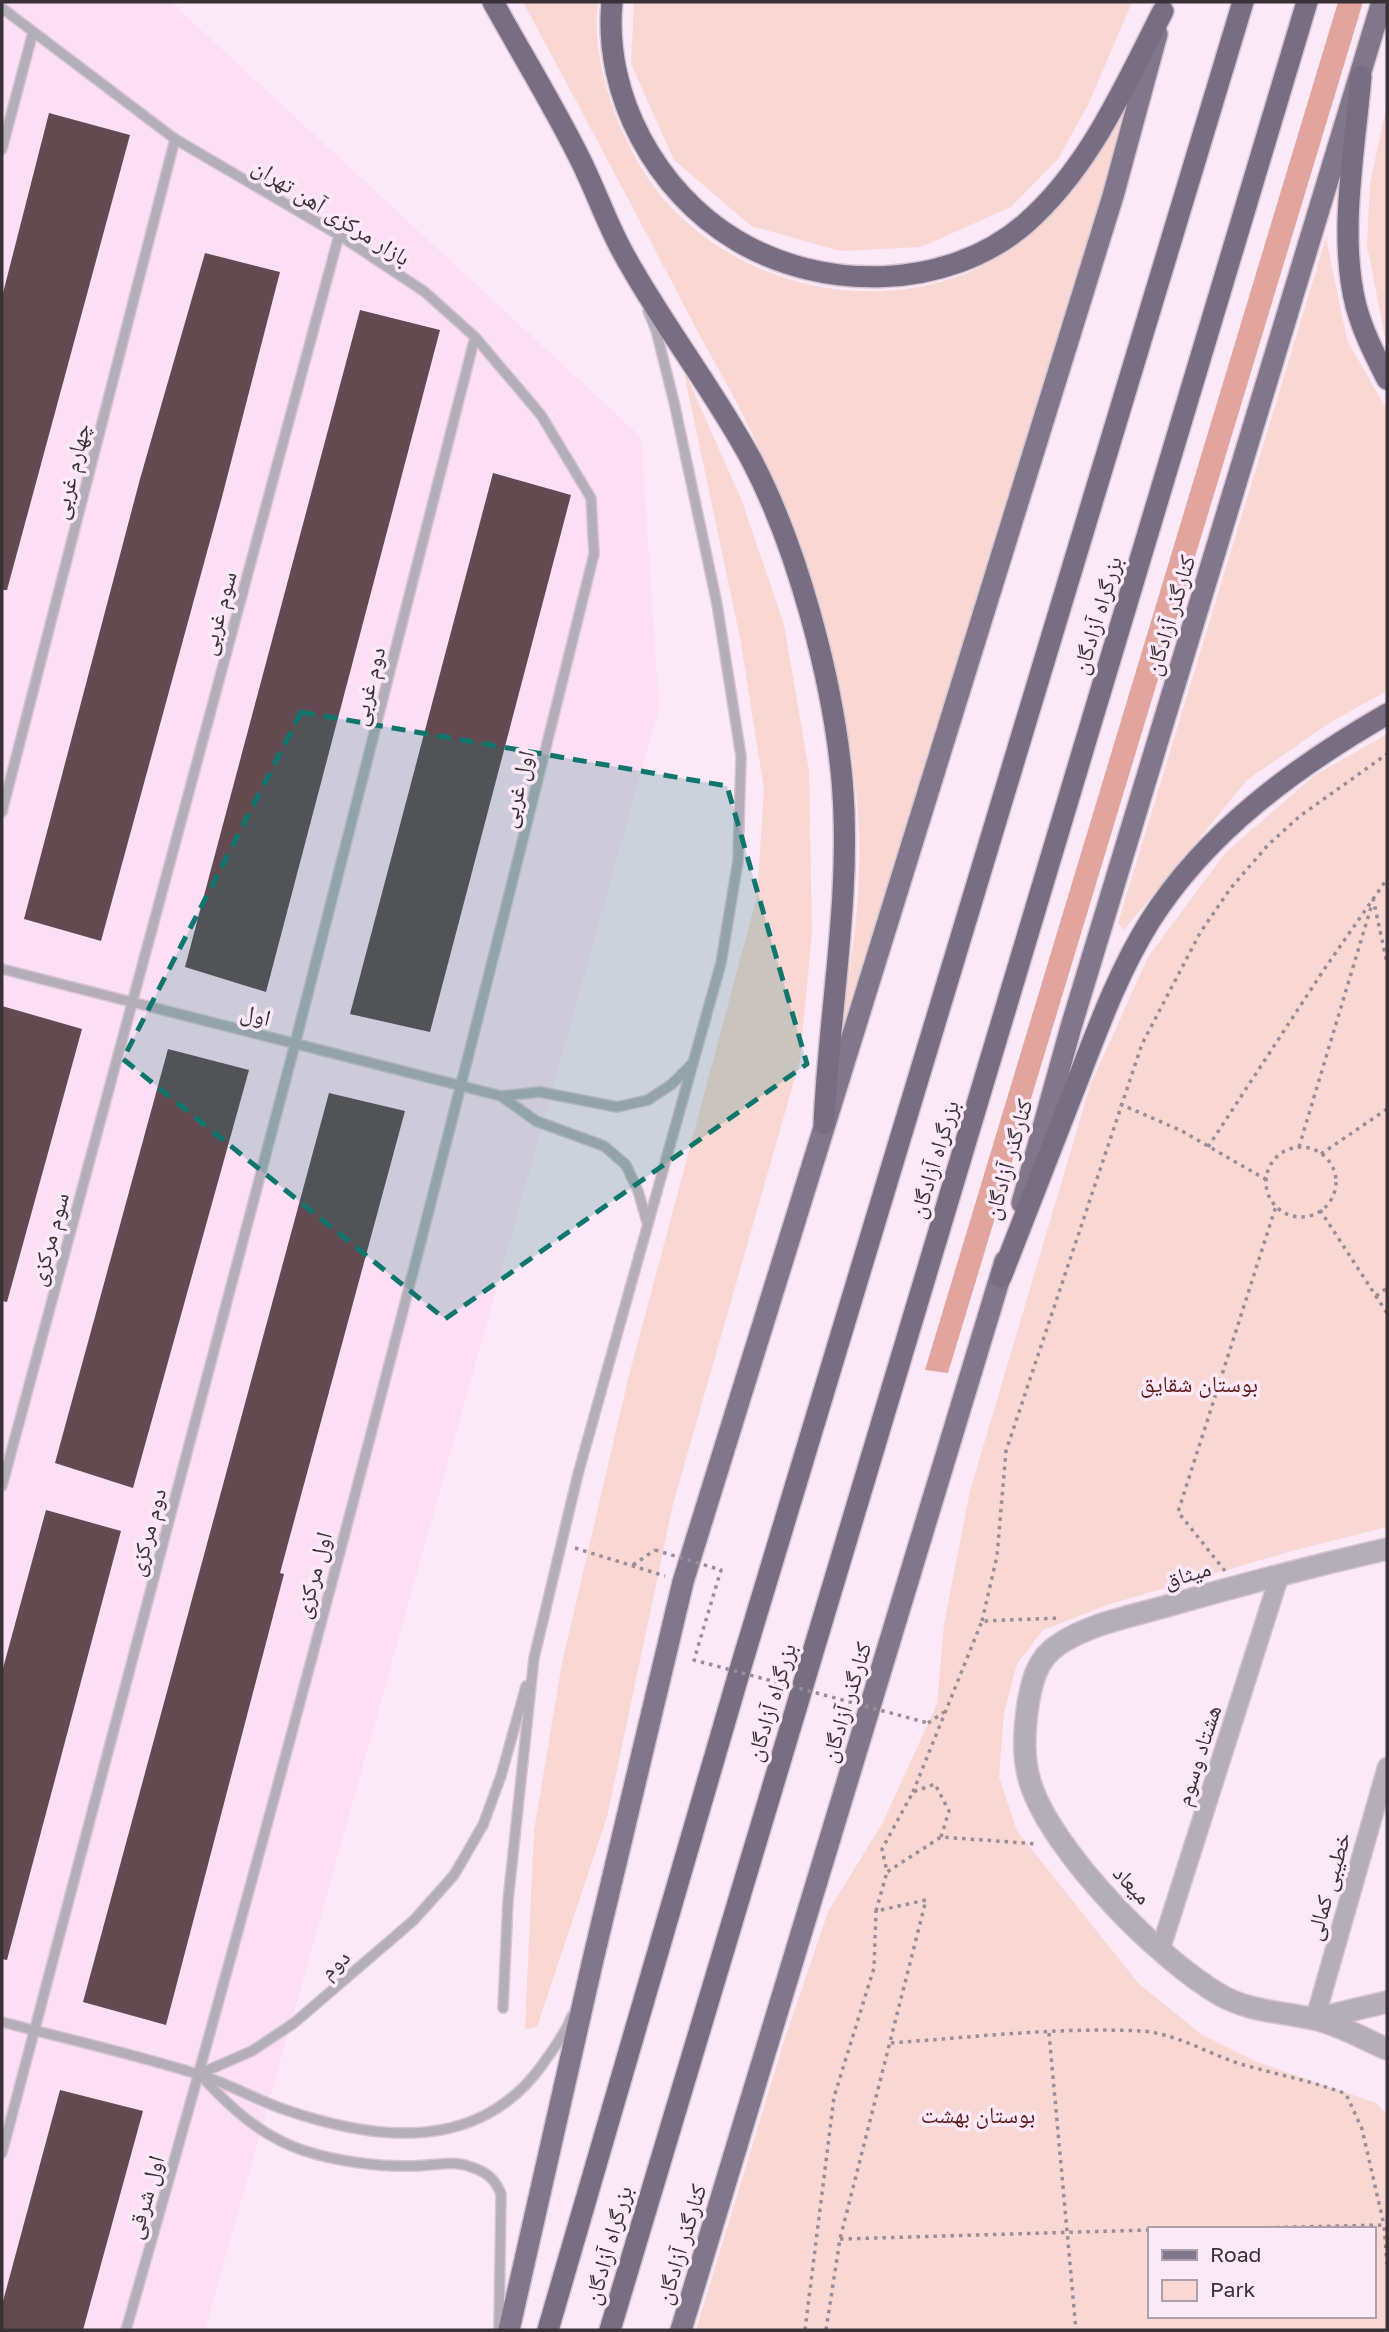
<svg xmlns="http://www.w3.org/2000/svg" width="1389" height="2332" viewBox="0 0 1389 2332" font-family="'Golos Text','Noto Naskh Arabic',sans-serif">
  <rect width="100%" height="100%" fill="#fce9f7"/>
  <path fill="#fddff5" d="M 2,2 L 171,2 L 641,437 L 659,708 L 205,2330 L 2,2330 Z"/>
  <g fill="#f9d7d2" fill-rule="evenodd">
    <path d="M 523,2 L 598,2 C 593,39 602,77 614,111 C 628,148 649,187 678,214 C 763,298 906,318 1007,252 C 1065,214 1097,160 1130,102 L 840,1043 C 848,975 862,906 859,837 C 853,686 805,537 737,403 C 720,371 702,341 686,309 C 632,206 578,104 523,2 Z"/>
    <path d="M 634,2 L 1132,2 L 1088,105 L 1058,159 L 1011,207 L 921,247 L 840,251 L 751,226 L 674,160 L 631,64 Z"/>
    <path d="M 1387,104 L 1387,348 L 1367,245 L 1370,184 Z"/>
    <path d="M 1326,238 L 1347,340 L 1387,410 L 1387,691 L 1331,722 L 1247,780 L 1124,930 L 1118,923 Z"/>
    <path d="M 683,368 L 742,501 L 784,625 L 809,771 L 812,932 L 800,1060 L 673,1504 L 607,1817 L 537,2027 L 525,2029 L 534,1831 L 562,1663 L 628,1379 L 757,896 L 764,789 L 740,638 Z"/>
    <path d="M 1387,734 L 1387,1527 L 1292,1551 L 1107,1605 L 1043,1630 L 1017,1664 L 1004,1713 L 999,1777 L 1017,1831 L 1139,1984 L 1201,2034 L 1257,2062 L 1376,2103 L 1387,2115 L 1387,2330 L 696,2330 L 785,2038 L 828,1912 L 883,1822 L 937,1704 L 944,1624 L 970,1491 L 1090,1086 L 1148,957 L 1226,852 L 1315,775 ZM 1149,2229 L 1373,2229 L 1373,2316 L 1149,2316 Z"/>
  </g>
  <path fill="#e1a59d" d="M 1338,2 L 1363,2 L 948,1373 L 925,1370 Z"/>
  <g fill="#634a50">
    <path d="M 49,113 L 130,135 L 7,590 L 2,590 L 2,297 Z"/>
    <path d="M 205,253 L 280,272 L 222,497 L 101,941 L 24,919 L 140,479 Z"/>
    <path d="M 360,310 L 440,330 L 266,992 L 185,967 Z"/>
    <path d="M 493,473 L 571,495 L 430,1032 L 350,1014 Z"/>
    <path d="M 2,1006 L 82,1029 L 7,1302 L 2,1301 Z"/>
    <path d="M 168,1049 L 249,1070 L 133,1488 L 55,1463 Z"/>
    <path d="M 329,1093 L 405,1111 L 280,1573 L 284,1574 L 166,2025 L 83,2002 Z"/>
    <path d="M 46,1510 L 121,1531 L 7,1960 L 2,1959 L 2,1672 Z"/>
    <path d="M 60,2090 L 143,2111 L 83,2330 L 2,2330 L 2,2305 Z"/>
  </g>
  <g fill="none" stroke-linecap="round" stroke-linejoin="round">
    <g stroke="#d5c4d1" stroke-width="12">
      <g id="service">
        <path d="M 2,8 L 175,139 L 339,235 L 425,292 L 475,337 L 541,415 L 591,498 L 594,554 C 447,1148 295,1742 126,2330"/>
        <path d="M 2,149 L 33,32"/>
        <path d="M 2,812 L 175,139"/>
        <path d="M 2,969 L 501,1096 L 540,1092 L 617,1107 L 648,1100 L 672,1084 L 693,1063"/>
        <path d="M 501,1096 L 536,1121 L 604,1146 L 626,1165 L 638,1191 L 647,1222"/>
        <path d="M 2,1486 L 339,235"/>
        <path d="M 503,2008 L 508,1901 L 534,1658 L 578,1474 L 721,963 L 738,861 L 741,756 L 717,604 L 674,402 L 656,330 L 648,311"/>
        <path d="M 2,2022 C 67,2039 133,2054 197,2074 C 228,2083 256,2100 286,2110 C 379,2142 482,2153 545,2061 C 555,2047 566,2032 572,2016"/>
        <path d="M 199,2074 L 252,2051 L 294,2023 L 414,1920 L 454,1875 L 483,1825 L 501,1776 L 526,1686"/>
        <path d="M 203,2078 C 231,2108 261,2136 302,2150 C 335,2161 377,2167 413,2166 C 432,2166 453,2160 471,2167 C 487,2172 495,2179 501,2194 L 499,2330"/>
        <path d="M 2,2153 L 295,1044 L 475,337"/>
      </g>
    </g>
    <g stroke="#d5c4d1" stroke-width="21">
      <g id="minor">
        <path d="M 1160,1951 L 1280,1574"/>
        <path d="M 1315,2019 L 1387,1767"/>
      </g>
    </g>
    <g stroke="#d5c4d1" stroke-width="24">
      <g id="tertiary">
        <path d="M 1387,1549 C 1313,1566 1240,1585 1167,1606 C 1132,1616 1088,1624 1058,1645 C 1037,1659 1032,1681 1028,1704 C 1024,1732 1022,1760 1032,1788 C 1057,1856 1159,1960 1222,1996 C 1254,2013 1281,2011 1314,2019 C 1338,2024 1364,2039 1387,2049"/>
        <path d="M 1315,2019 L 1387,2002"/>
      </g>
    </g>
    <g stroke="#d5c4d1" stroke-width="24">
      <g id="primary">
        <path d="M 1022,1203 L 1071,1027 L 1382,2"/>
        <path d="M 509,2330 L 592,1964 L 683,1582 L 1113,196 L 1157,34"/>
        <path d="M 681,2330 L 1005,1261"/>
      </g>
    </g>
    <g stroke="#d5c4d1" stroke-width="24">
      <g id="trunk">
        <path d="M 493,2 C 521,53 552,103 578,155 C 594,186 605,219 621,249 C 660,322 713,388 752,461 C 798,549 833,681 842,780 C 852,895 829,1009 824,1124"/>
        <path d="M 612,2 C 603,95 656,192 736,240 C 822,292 947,291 1025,224 C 1090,167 1124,87 1163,11"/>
        <path d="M 1361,76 C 1355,148 1338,236 1356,306 C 1363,332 1375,355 1387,379"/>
        <path d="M 1001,1277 C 1025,1215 1050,1152 1074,1090 C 1097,1031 1117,974 1150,921 C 1207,831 1297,766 1387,714"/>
        <path d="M 548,2330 L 742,1663 L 1243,2"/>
        <path d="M 610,2330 L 1307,2"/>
      </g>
    </g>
    <g stroke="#9a8d96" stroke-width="3.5" stroke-dasharray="3.5 5" stroke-linecap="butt">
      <path d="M 1373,898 L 1387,963"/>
      <path d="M 1120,1104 L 1182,1131 L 1267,1180"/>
      <path d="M 1208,1147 L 1325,968 L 1387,879"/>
      <path d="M 1299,1147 L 1372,904"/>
      <circle cx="1301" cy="1182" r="35"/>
      <path d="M 1321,1154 L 1387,1109"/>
      <path d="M 1320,1210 L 1387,1313"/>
      <path d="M 1376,1296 L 1387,1288"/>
      <path d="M 575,1548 L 665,1576"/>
      <path d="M 633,1565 L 655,1550"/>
      <path d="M 1225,1571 L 1178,1512 L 1276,1206"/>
      <path d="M 982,1621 L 997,1556 L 1006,1451 L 1142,1044 L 1200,933 L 1230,889 L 1268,845 L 1300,816 L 1387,754"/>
      <path d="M 928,1723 L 944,1712"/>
      <path d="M 913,1792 L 982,1621 L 1061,1618"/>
      <path d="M 941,1837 L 949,1811 L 935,1784 L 913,1792 L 882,1849 L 887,1872 L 941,1837 L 1038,1844"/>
      <path d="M 1049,2033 L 1076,2330"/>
      <path d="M 891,2043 C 974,2037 1059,2027 1142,2031 C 1178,2034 1210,2055 1244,2065 C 1279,2075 1312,2081 1346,2094 L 1362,2129 L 1384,2225"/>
      <path d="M 1208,2229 L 1384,2225 L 1387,2264"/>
      <path d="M 840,2239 L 1149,2230"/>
      <path d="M 805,2330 L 834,2097 L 874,1968 L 876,1911"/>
      <path d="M 826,2330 L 840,2239 L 926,1900 L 876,1911 L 887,1872"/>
    </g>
    <use href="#service" stroke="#b3aeb8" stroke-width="9"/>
    <use href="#minor" stroke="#b3aeb8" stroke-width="18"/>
    <use href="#tertiary" stroke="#b3aeb8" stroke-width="21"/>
    <use href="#primary" stroke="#81778a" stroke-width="21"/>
    <use href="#trunk" stroke="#786e82" stroke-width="21"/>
    <path stroke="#9a8d96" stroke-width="3.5" stroke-dasharray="3.5 5" stroke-linecap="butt" d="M 655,1550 L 721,1570 L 694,1660 L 928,1723"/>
  </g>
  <path fill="#0f766e" fill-opacity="0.2" stroke="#0f766e" stroke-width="5" stroke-dasharray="14 9" stroke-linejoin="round" d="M 301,712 L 727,786 L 807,1064 L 445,1319 L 123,1059 Z"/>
  <g text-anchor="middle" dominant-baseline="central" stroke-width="7" stroke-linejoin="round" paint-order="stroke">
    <g font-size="23" fill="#3a3137" stroke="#fce9f7">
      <text transform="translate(332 211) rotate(32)">بازار مرکزی آهن تهران</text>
      <text transform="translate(70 471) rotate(-76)">چهارم غربی</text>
      <text transform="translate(217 613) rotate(-75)">سوم غربی</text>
      <text transform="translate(1096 615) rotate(-73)">بزرگراه آزادگان</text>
      <text transform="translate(1169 615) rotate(-73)">کنارگذر آزادگان</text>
      <text transform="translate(367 686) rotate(-76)">دوم غربی</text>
      <text transform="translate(516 789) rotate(-76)">اول غربی</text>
      <text transform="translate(256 1014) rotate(14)">اول</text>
      <text transform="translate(933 1159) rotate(-73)">بزرگراه آزادگان</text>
      <text transform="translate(1007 1159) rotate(-74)">کنارگذر آزادگان</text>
      <text transform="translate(48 1239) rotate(-75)">سوم مرکزی</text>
      <text transform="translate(146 1532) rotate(-75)">دوم مرکزی</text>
      <text transform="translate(1187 1573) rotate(-16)">میثاق</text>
      <text transform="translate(312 1575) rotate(-75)">اول مرکزی</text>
      <text transform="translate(770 1702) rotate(-73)">بزرگراه آزادگان</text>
      <text transform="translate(845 1702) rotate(-73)">کنارگذر آزادگان</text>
      <text transform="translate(1197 1755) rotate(-72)">هشتاد وسوم</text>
      <text transform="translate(1133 1884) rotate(47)">میعاد</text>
      <text transform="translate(1327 1886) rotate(-74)">خطیبی کمالی</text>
      <text transform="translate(334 1963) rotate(-41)">دوم</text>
      <text transform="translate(144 2197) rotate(-74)">اول شرقی</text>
      <text transform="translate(680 2244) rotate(-73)">کنارگذر آزادگان</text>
      <text transform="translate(607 2245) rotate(-74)">بزرگراه آزادگان</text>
    </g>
    <g font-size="23" fill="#601a16" stroke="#fce9f7">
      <text x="1199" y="1383">بوستان شقایق</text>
      <text x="978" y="2114">بوستان بهشت</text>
    </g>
  </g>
  <rect width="1389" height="2332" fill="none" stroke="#3a3137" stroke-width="7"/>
  <rect x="1148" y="2227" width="228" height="91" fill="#fce9f7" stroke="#ae9faa" stroke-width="2"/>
  <rect x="1162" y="2250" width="35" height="10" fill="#81778a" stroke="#ae9faa" stroke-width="2"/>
  <text x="1210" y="2262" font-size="21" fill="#3a3137">Road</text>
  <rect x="1162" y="2280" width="35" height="21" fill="#f9d7d2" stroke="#ae9faa" stroke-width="2"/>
  <text x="1210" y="2297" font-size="21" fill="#3a3137">Park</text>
</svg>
